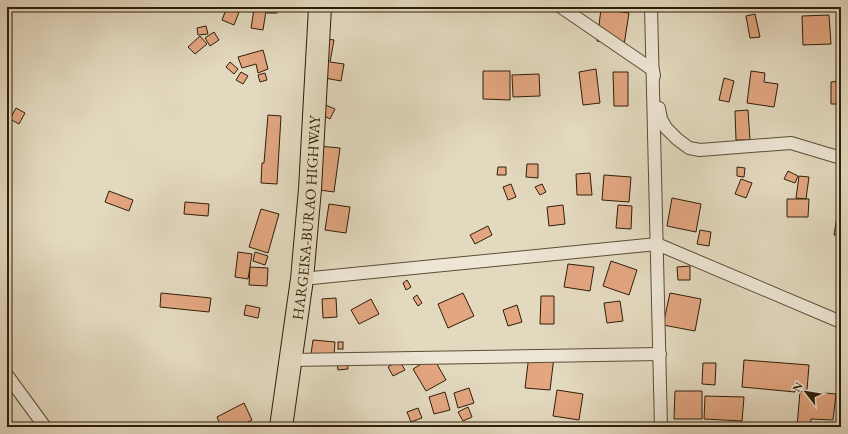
<svg xmlns="http://www.w3.org/2000/svg" width="848" height="434" viewBox="0 0 848 434" font-family="'EB Garamond',serif">
  <rect width="100%" height="100%" fill="#e3d9bf"/>
  <filter id="stains"><feTurbulence type="fractalNoise" baseFrequency=".005" numOctaves="4"/><feColorMatrix values="0 0 0 0 .2 0 0 0 0 .09 0 0 0 0 .02 0 0 0 .5 -.17"/></filter>
  <radialGradient id="worn" r=".72"><stop offset=".6" stop-color="#630" stop-opacity="0"/><stop offset="1" stop-color="#630" stop-opacity=".3"/></radialGradient>
  <g fill="#e2a681" stroke="#2f1e08">
    <path d="M 227,7 L 241,7 L 234,25 L 222,20 Z"/>
    <rect x="267" y="7" width="10" height="6"/>
    <path d="M 254,9 L 266,11 L 263,30 L 251,28 Z"/>
    <path d="M 601,9 L 629,13 L 624,45 L 597,41 Z"/>
    <path d="M 755,14 L 760,37 L 750,38 L 746,16 Z"/>
    <path d="M 829,15 L 831,44 L 803,45 L 802,16 Z"/>
    <path d="M 206,26 L 208,34 L 198,35 L 197,28 Z"/>
    <path d="M 214,32 L 219,40 L 210,46 L 205,38 Z"/>
    <path d="M 200,36 L 207,44 L 195,54 L 188,47 Z"/>
    <path d="M 320,38 L 334,40 L 330,62 L 344,64 L 341,81 L 314,76 Z"/>
    <path d="M 263,50 L 268,69 L 258,73 L 256,64 L 242,68 L 238,57 Z"/>
    <path d="M 230,62 L 238,69 L 234,74 L 226,67 Z"/>
    <path d="M 596,69 L 600,103 L 583,105 L 579,72 Z"/>
    <path d="M 483,71 L 510,71 L 510,100 L 483,99 Z"/>
    <path d="M 751,71 L 765,73 L 764,82 L 778,84 L 774,107 L 747,103 Z"/>
    <path d="M 241,72 L 248,76 L 243,84 L 236,80 Z"/>
    <path d="M 613,72 L 628,72 L 628,106 L 614,106 Z"/>
    <path d="M 265,73 L 267,80 L 260,82 L 258,75 Z"/>
    <path d="M 539,74 L 540,96 L 513,97 L 512,75 Z"/>
    <path d="M 724,78 L 734,81 L 729,102 L 719,100 Z"/>
    <path d="M 841,81 L 841,104 L 831,104 L 831,82 Z"/>
    <path d="M 323,104 L 335,109 L 330,119 L 319,113 Z"/>
    <path d="M 16,108 L 25,113 L 19,124 L 10,119 Z"/>
    <path d="M 748,110 L 750,140 L 736,140 L 735,111 Z"/>
    <path d="M 268,115 L 281,116 L 277,184 L 261,183 L 262,163 L 264,163 Z"/>
    <path d="M 318,146 L 340,148 L 334,192 L 312,189 Z"/>
    <path d="M 527,164 L 538,164 L 538,178 L 526,177 Z"/>
    <path d="M 498,167 L 506,167 L 506,175 L 497,175 Z"/>
    <path d="M 737,167 L 745,168 L 744,177 L 737,176 Z"/>
    <path d="M 788,171 L 798,176 L 795,183 L 784,179 Z"/>
    <path d="M 590,173 L 592,195 L 577,195 L 576,174 Z"/>
    <path d="M 604,175 L 631,177 L 629,202 L 602,200 Z"/>
    <path d="M 799,176 L 809,177 L 806,199 L 796,198 Z"/>
    <path d="M 741,179 L 752,183 L 746,198 L 735,194 Z"/>
    <path d="M 511,184 L 516,197 L 508,200 L 503,187 Z"/>
    <path d="M 542,184 L 546,192 L 540,195 L 535,187 Z"/>
    <path d="M 109,191 L 133,200 L 129,211 L 105,202 Z"/>
    <path d="M 672,198 L 701,204 L 696,232 L 667,226 Z"/>
    <path d="M 787,199 L 809,199 L 808,217 L 787,217 Z"/>
    <path d="M 185,202 L 209,204 L 208,216 L 184,214 Z"/>
    <path d="M 329,204 L 350,207 L 346,233 L 325,230 Z"/>
    <path d="M 839,204 L 841,205 L 841,235 L 834,235 Z"/>
    <path d="M 563,205 L 565,224 L 549,226 L 547,207 Z"/>
    <path d="M 618,205 L 632,206 L 631,229 L 616,228 Z"/>
    <path d="M 261,209 L 279,214 L 268,253 L 249,247 Z"/>
    <path d="M 488,226 L 492,235 L 475,244 L 470,235 Z"/>
    <path d="M 700,230 L 711,232 L 709,246 L 697,244 Z"/>
    <path d="M 238,252 L 252,254 L 248,279 L 235,277 Z"/>
    <path d="M 255,252 L 268,256 L 265,265 L 253,261 Z"/>
    <path d="M 611,261 L 637,270 L 629,295 L 603,286 Z"/>
    <path d="M 568,264 L 594,267 L 590,291 L 564,287 Z"/>
    <path d="M 690,266 L 690,280 L 678,280 L 677,267 Z"/>
    <path d="M 250,267 L 268,268 L 267,286 L 249,285 Z"/>
    <path d="M 407,280 L 411,287 L 406,290 L 403,283 Z"/>
    <path d="M 161,293 L 211,298 L 209,312 L 160,307 Z"/>
    <path d="M 463,293 L 474,316 L 448,328 L 438,304 Z"/>
    <path d="M 670,293 L 701,299 L 695,331 L 663,325 Z"/>
    <path d="M 417,295 L 422,303 L 418,306 L 413,298 Z"/>
    <path d="M 541,296 L 554,296 L 554,324 L 540,324 Z"/>
    <path d="M 336,298 L 337,317 L 323,318 L 322,299 Z"/>
    <path d="M 371,299 L 379,314 L 359,324 L 351,310 Z"/>
    <path d="M 620,301 L 623,321 L 607,323 L 604,303 Z"/>
    <path d="M 246,305 L 260,308 L 258,318 L 244,315 Z"/>
    <path d="M 517,305 L 522,322 L 508,326 L 503,310 Z"/>
    <path d="M 313,340 L 335,342 L 334,356 L 311,354 Z"/>
    <rect x="338" y="342" width="5" height="7"/>
    <path d="M 529,355 L 554,357 L 550,390 L 525,388 Z"/>
    <path d="M 433,357 L 446,380 L 426,391 L 413,369 Z"/>
    <path d="M 347,360 L 348,369 L 338,370 L 337,361 Z"/>
    <path d="M 399,360 L 405,370 L 393,376 L 388,367 Z"/>
    <path d="M 744,360 L 809,365 L 807,390 L 796,389 L 795,392 L 742,387 Z"/>
    <path d="M 703,363 L 716,363 L 715,385 L 702,384 Z"/>
    <path d="M 469,388 L 474,403 L 458,408 L 454,393 Z"/>
    <path d="M 557,390 L 583,394 L 579,420 L 553,416 Z"/>
    <path d="M 675,391 L 702,391 L 702,419 L 674,419 Z"/>
    <path d="M 800,391 L 836,394 L 833,420 L 811,419 L 810,427 L 797,427 Z"/>
    <path d="M 445,392 L 450,410 L 434,414 L 429,397 Z"/>
    <path d="M 705,396 L 744,397 L 742,421 L 704,419 Z"/>
    <path d="M 244,403 L 252,420 L 237,427 L 221,427 L 217,417 Z"/>
    <path d="M 468,407 L 472,417 L 463,421 L 458,412 Z"/>
    <path d="M 418,408 L 422,418 L 411,422 L 407,412 Z"/>
  </g>
  <g fill="none" stroke-linecap="round" stroke-linejoin="round">
    <g stroke="#5c4d36" stroke-width="14">
      <g id="street">
        <path d="M 561,7 L 653,70 L 654,76"/>
        <path d="M 651,7 L 661,427"/>
        <path d="M 659,108 L 661,119 L 666,128 L 677,139 L 689,148 L 700,150 L 791,143 L 841,158"/>
        <path d="M 302,279 L 657,244 L 841,322"/>
        <path d="M 290,360 L 660,354"/>
        <path d="M 7,375 L 45,427"/>
      </g>
    </g>
    <g stroke="#2f1e08" stroke-width="24">
      <g id="highway">
        <path id="s1" d="M 281,427 L 302,279 L 310,189 L 320,7"/>
      </g>
    </g>
    <use href="#street" stroke="#ede6d5" stroke-width="12"/>
    <use href="#highway" stroke="#e3d9bf" stroke-width="22"/>
  </g>
  <g text-anchor="middle" dominant-baseline="central" stroke-width="4" stroke-linejoin="round" paint-order="stroke">
    <g font-size="15" fill="#2f1e08" stroke="#ede6d5">
      <text stroke="none"><textPath href="#s1" startOffset="211">HARGEISA-BURAO HIGHWAY</textPath></text>
    </g>
  </g>
  <rect width="848" height="434" fill="none" stroke="#e3d9bf" stroke-width="24"/>
  <rect x="8" y="8" width="832" height="418" fill="none" stroke="#2f1e08" stroke-width="2"/>
  <rect x="12" y="12" width="824" height="410" fill="none" stroke="#2f1e08"/>
  <g transform="translate(806 392) rotate(301)" stroke="#ede6d5" stroke-width="3" paint-order="stroke">
  <path d="M0-3L7 15L0 10L-7 15Z" fill="#2f1e08"/>
  <text y="-6" font-size="11" font-weight="bold" text-anchor="middle" fill="#2f1e08">N</text>
  </g>
  <rect width="100%" height="100%" filter="url(#stains)"/>
  <rect width="100%" height="100%" fill="url(#worn)"/>
</svg>
